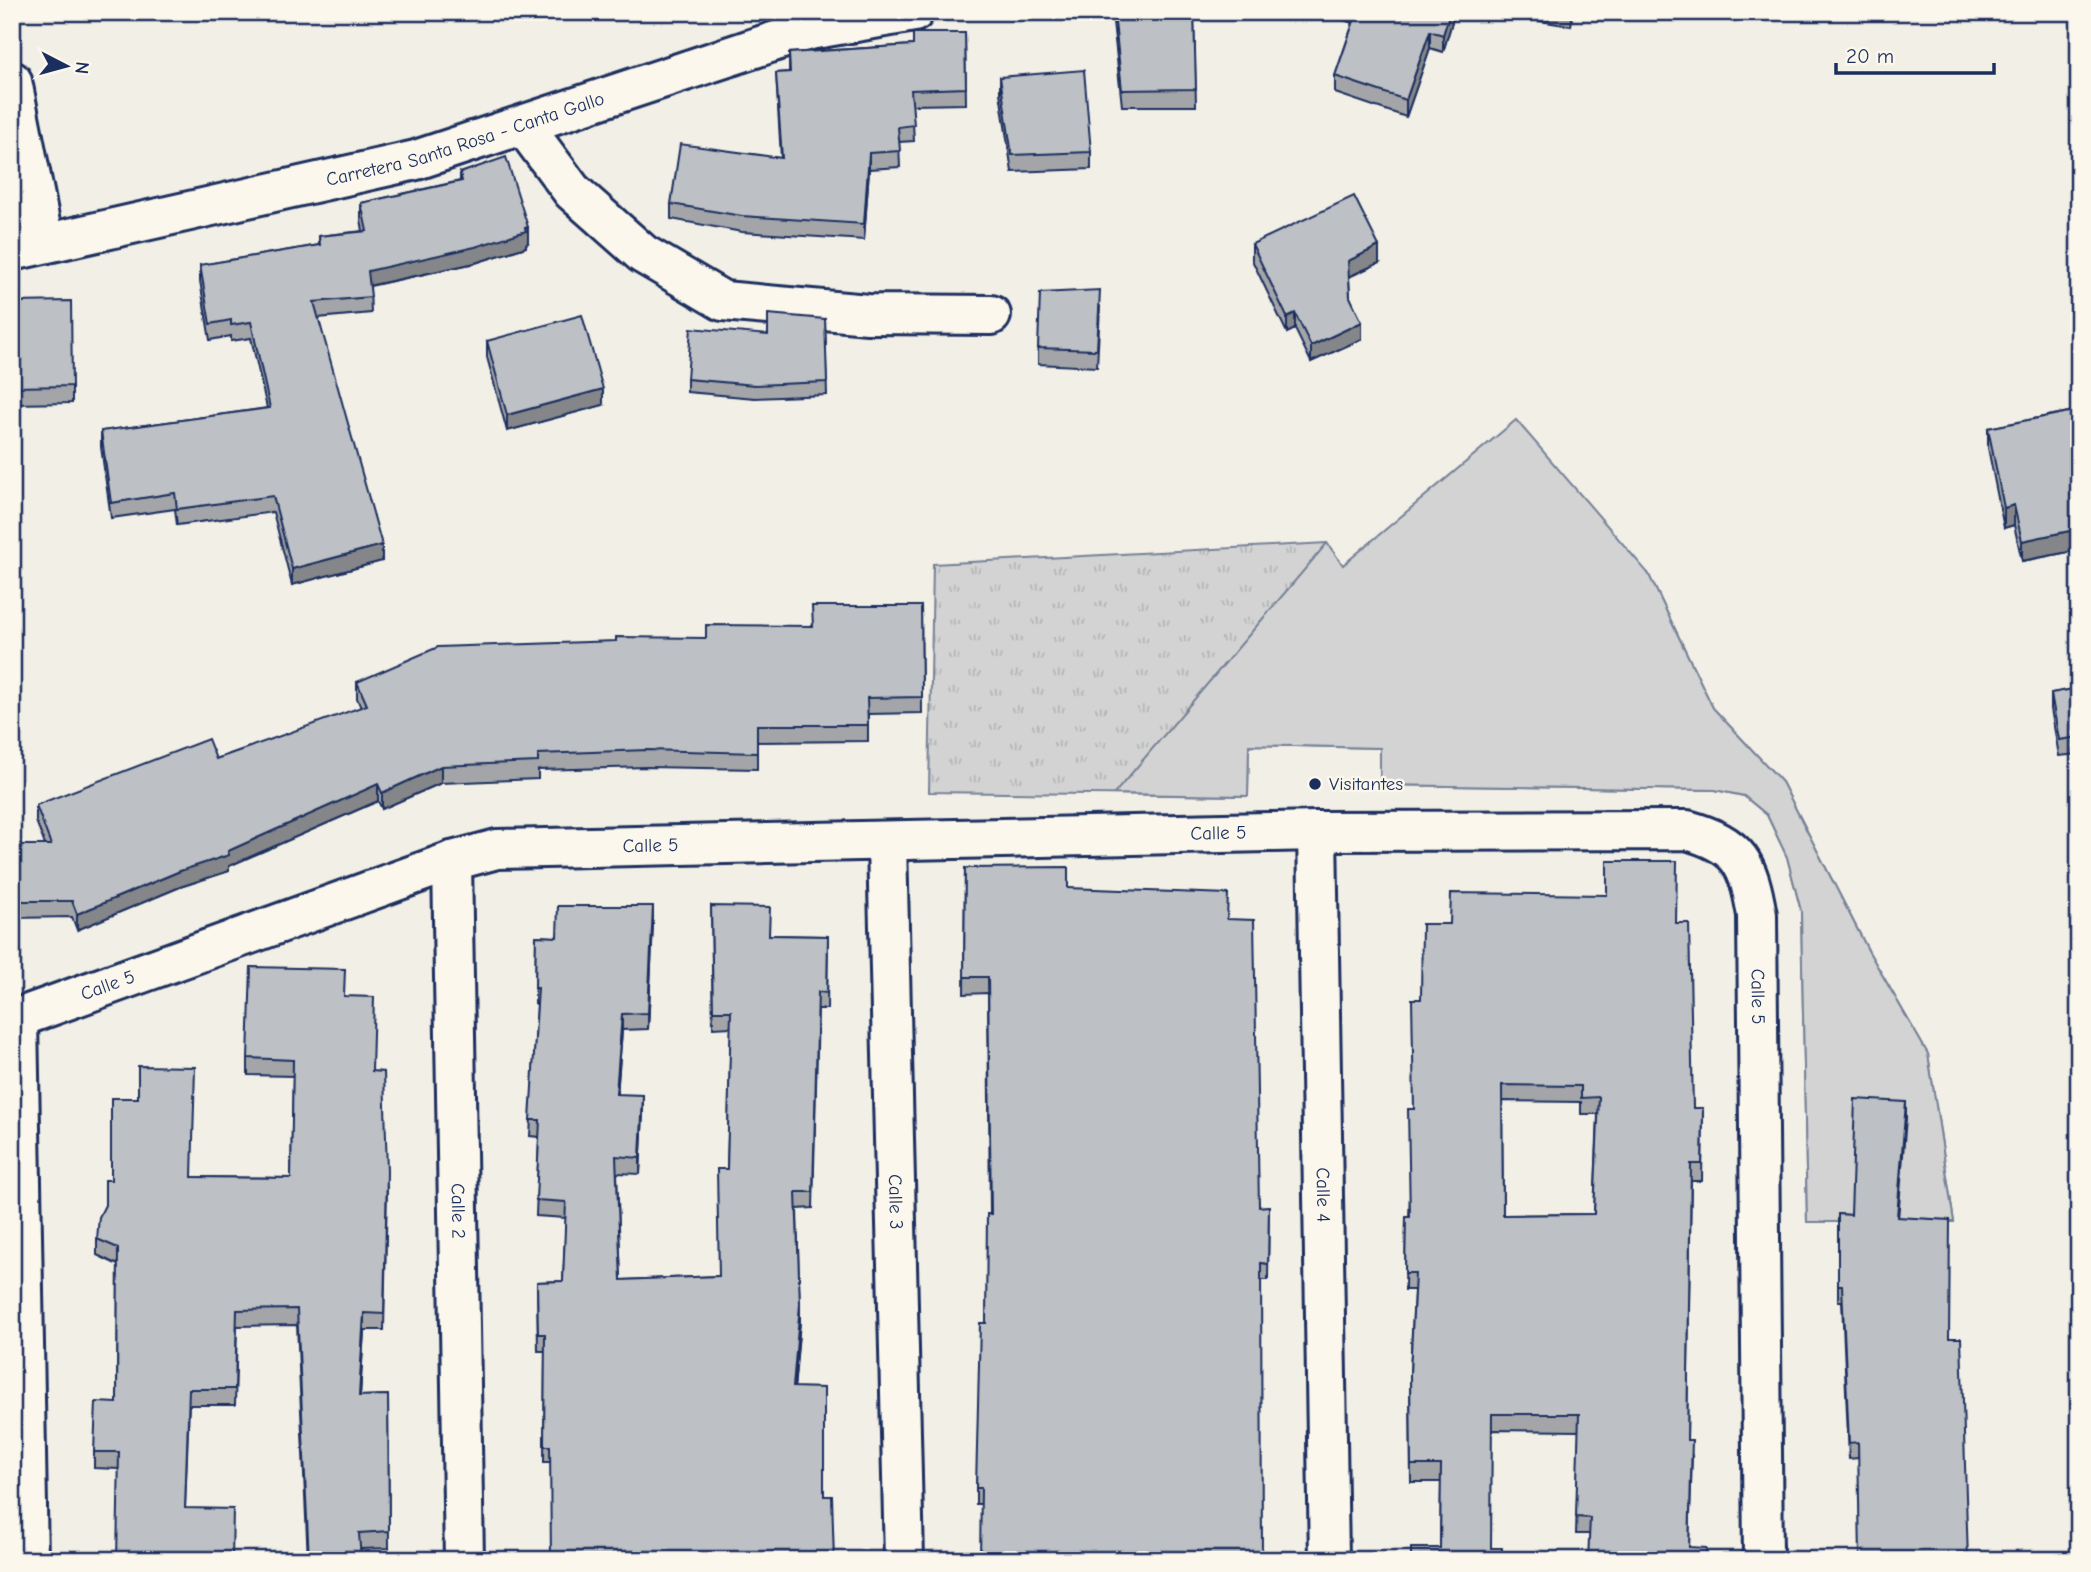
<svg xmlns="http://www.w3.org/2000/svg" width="2091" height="1572" viewBox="0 0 2091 1572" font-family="'Comic Neue',sans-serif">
  <defs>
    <pattern id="grass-tufts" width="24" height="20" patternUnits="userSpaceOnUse" patternTransform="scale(1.75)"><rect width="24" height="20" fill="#d2d3d2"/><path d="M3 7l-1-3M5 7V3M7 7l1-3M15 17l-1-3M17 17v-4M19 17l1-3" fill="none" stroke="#b4b5b7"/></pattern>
  </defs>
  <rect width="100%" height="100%" fill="#f2efe6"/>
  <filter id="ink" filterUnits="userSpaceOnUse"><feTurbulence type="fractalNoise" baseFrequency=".0143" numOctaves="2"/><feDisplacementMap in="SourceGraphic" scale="14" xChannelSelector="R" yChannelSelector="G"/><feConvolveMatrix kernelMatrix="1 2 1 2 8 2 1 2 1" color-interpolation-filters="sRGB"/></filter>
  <g filter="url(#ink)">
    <path fill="url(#grass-tufts)" stroke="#768198" stroke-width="2" d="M 1327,543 L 1342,565 L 1648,573 L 1713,708 L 1782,782 L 1869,952 L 1928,1054 L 1954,1222 L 1807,1222 L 1801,911 L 1787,857 L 1767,815 L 1744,796 L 1715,790 L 1380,785 L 1380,748 L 1249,745 L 1248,796 L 929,792 L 933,564 Z"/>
    <path fill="#d2d3d2" stroke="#768198" stroke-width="2" d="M 1516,420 L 1648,573 L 1713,708 L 1782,782 L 1869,952 L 1928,1054 L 1954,1222 L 1807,1222 L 1801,911 L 1787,857 L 1767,815 L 1744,796 L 1715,790 L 1380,785 L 1380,748 L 1249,745 L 1248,796 L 1114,794 L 1327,543 L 1343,565 Z"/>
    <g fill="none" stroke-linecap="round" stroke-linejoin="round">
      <g stroke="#1b2f5e" stroke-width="44">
        <g id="minor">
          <path d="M 12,81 L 44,243"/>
          <path d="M 523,125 L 572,191 L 643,254 L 723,301 L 868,314 L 991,315"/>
          <path id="s1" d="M 12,251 L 416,160 L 809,30 L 914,12"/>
          <path id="s2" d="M 1317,831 L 1329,1560"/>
          <path id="s3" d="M 887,843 L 904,1560"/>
          <path id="s4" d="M 452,861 L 464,1560"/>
          <path id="s5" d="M 12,1020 L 452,861 L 497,849 L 1317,831 L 1687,830 C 1740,845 1748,863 1757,915 L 1763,1560"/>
          <path d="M 18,1020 L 28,1560"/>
        </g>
      </g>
      <use href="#minor" stroke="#fbf7ec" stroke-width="38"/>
    </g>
    <g fill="#a3a5a9" stroke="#1b2f5e" stroke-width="2" fill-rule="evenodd">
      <path d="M 1112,12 L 1194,12 L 1196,106 L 1122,106 Z"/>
      <path d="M 1340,12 L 1455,12 L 1443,52 L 1430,48 L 1406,117 L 1335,93 L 1335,76 L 1353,23 L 1340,19 Z"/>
      <path d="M 1496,12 L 1573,12 L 1571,26 L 1496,14 Z"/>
      <path d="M 965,33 L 966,104 L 912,105 L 914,141 L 899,142 L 900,167 L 869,169 L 864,240 L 742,232 L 671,219 L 671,204 L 781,158 L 776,73 L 789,72 L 789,53 L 913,45 Z"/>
      <path d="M 1000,77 L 1091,152 L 1091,169 L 1012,172 L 1000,93 Z"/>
      <path d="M 460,173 L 528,243 L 526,244 L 526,247 L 475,263 L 370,286 L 371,313 L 318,318 L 382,561 L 292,585 L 273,512 L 177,525 L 175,509 L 111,518 L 101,447 L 101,431 L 267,408 L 251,338 L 231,341 L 231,336 L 210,340 L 200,281 L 200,265 L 319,245 L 319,236 L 363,231 L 361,219 L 361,203 L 460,181 Z"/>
      <path d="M 1252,244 L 1379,263 L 1349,277 L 1350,297 L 1362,339 L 1311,362 L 1295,329 L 1287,333 L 1252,260 Z"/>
      <path d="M 12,302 L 72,386 L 72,403 L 12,404 Z"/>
      <path d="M 1100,307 L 1097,367 L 1038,364 L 1038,348 Z"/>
      <path d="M 825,319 L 827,395 L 755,398 L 687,392 L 687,379 L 768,335 Z"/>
      <path d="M 487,341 L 603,405 L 507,431 L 487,357 Z"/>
      <path d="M 2079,410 L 2079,550 L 2022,561 L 2014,525 L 2004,528 L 1988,448 L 1988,428 Z"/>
      <path d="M 921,606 L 922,713 L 868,714 L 868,741 L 757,742 L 757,769 L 647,767 L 538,770 L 538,779 L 441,783 L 382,809 L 378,801 L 229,866 L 229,871 L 180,887 L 77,930 L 72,917 L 12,918 L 12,845 L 45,845 L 36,821 L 36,805 L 216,759 L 361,708 L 357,698 L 357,682 L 706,638 L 813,626 Z"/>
      <path d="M 2079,688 L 2079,754 L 2059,756 L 2051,709 L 2051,693 Z"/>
      <path d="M 965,868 L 1227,919 L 1259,1207 L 1269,1206 L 1268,1280 L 1261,1280 L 980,1504 L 976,1504 L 976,1488 L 986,1323 L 990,1214 L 988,993 L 964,994 Z"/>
      <path d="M 711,906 L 769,935 L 828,936 L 827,1009 L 818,1009 L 813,1208 L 797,1209 L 800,1321 L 794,1387 L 824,1496 L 834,1560 L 550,1462 L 544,1462 L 545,1351 L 538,1351 L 537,1282 L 563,1281 L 566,1218 L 536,1216 L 539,1137 L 530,1136 L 537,1004 L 535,1004 L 536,936 L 557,937 L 653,923 L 648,1029 L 622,1030 L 617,1094 L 643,1111 L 640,1174 L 617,1173 L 621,1280 L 719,1276 L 727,1169 L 731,1027 L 713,1028 Z"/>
      <path d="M 1676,923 L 1693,1108 L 1703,1108 L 1702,1181 L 1691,1181 L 1687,1440 L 1692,1456 L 1689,1547 L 1706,1560 L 1589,1534 L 1576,1534 L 1579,1431 L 1492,1430 L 1440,1548 L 1441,1482 L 1411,1482 L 1410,1374 L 1414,1290 L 1405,1290 L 1406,1217 L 1409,1217 L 1414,1109 L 1421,999 ZM 1502,1101 L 1581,1102 L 1581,1114 L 1598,1114 L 1594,1214 L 1503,1215 Z"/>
      <path d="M 344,996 L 372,1071 L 387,1188 L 384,1330 L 364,1330 L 360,1396 L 388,1395 L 389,1548 L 360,1549 L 361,1560 L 308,1560 L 297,1325 L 237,1326 L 235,1405 L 189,1405 L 185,1508 L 232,1560 L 119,1469 L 94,1468 L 94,1452 L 117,1403 L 118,1265 L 97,1255 L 97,1239 L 193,1177 L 291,1178 L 293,1076 L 248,1075 L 248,1058 Z"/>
      <path d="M 1906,1117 L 1858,1458 L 1849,1459 L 1842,1301 L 1838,1301 L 1838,1214 L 1851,1215 Z"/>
    </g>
    <g fill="#848689" stroke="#1b2f5e" stroke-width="2">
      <path d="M 1450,12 L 1455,12 L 1443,52 L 1443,35 Z"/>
      <path d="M 1430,31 L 1430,48 L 1406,117 L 1406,100 Z"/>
      <path d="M 869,153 L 869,169 L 864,240 L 864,224 Z"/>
      <path d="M 528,227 L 528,243 L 526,244 L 526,247 L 475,263 L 368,286 L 368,271 Z"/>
      <path d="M 1379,246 L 1379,263 L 1348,277 L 1348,261 Z"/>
      <path d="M 1295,313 L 1295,329 L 1287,333 L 1287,317 Z"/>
      <path d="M 1362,322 L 1362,339 L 1311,362 L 1311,346 Z"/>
      <path d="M 603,389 L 603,405 L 507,431 L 507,415 Z"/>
      <path d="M 2014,505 L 2014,525 L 2004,528 L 2004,508 Z"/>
      <path d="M 2079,529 L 2079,550 L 2022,561 L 2022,541 Z"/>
      <path d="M 382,545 L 382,561 L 292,585 L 292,569 Z"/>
      <path d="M 441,766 L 441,783 L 382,809 L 382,793 Z"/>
      <path d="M 378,784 L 378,801 L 229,866 L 229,871 L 180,887 L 77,930 L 77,914 L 228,851 Z"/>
      <path d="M 653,906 L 653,923 L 648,1029 L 648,1013 Z"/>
      <path d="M 622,1014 L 622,1030 L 616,1110 L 616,1094 Z"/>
      <path d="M 643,1095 L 643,1111 L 640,1174 L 640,1158 Z"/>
      <path d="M 1906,1102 L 1906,1117 L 1897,1233 L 1897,1217 Z"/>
      <path d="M 800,1304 L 800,1321 L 793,1403 L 793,1387 Z"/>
      <path d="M 364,1313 L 364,1330 L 359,1412 L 359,1396 Z"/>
    </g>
    <g fill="#bdc0c4" stroke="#1b2f5e" stroke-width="2" fill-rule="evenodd">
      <path d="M 1114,12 L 1194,12 L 1196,89 L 1122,90 Z"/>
      <path d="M 1357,12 L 1450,12 L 1443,35 L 1430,31 L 1406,100 L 1335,76 Z"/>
      <path d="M 913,33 L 965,33 L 966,88 L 911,90 L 914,125 L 898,127 L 900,151 L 869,153 L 864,224 L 742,216 L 671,204 L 680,144 L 782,158 L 776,73 L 790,72 L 789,53 L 913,45 Z"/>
      <path d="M 1084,70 L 1091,152 L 1012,155 L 1000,77 Z"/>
      <path d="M 506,157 L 528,227 L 525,228 L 526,231 L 475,247 L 368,271 L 371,297 L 314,302 L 382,545 L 292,569 L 273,496 L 177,509 L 175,493 L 111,503 L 101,431 L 270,408 L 251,322 L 231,325 L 231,320 L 210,324 L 200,265 L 320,245 L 319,236 L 367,231 L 361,203 L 462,181 L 460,173 Z"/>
      <path d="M 1354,196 L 1379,246 L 1348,261 L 1350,297 L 1362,322 L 1311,346 L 1295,313 L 1287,317 L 1252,244 Z"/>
      <path d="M 1100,290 L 1097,350 L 1038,348 L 1040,293 Z"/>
      <path d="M 71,301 L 72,386 L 12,387 L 12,302 Z"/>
      <path d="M 768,314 L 825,319 L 827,382 L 755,385 L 687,379 L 691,328 L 768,335 Z"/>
      <path d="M 582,315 L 603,389 L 507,415 L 487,341 Z"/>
      <path d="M 2079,410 L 2079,529 L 2022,541 L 2014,505 L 2004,508 L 1988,428 Z"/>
      <path d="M 812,606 L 921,606 L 922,697 L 867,698 L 868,725 L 757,725 L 757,753 L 647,750 L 538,754 L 538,762 L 441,766 L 382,793 L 378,784 L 228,851 L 229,855 L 180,871 L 77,914 L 72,901 L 12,901 L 12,845 L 51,845 L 36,805 L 208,739 L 216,759 L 367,705 L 357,682 L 438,647 L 616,641 L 616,637 L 706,638 L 706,625 L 813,626 Z"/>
      <path d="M 2079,688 L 2079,737 L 2059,740 L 2051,693 Z"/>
      <path d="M 1607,861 L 1677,861 L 1676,923 L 1689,923 L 1693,1108 L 1703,1108 L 1702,1164 L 1691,1164 L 1687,1440 L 1692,1440 L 1689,1547 L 1706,1548 L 1706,1560 L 1588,1560 L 1590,1518 L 1576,1517 L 1579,1414 L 1492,1414 L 1491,1548 L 1502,1548 L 1502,1560 L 1411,1560 L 1411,1548 L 1440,1548 L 1441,1465 L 1411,1465 L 1410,1374 L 1415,1273 L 1405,1273 L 1406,1217 L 1410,1217 L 1408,1109 L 1414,1109 L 1412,999 L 1421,999 L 1422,924 L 1450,924 L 1451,893 L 1607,895 ZM 1502,1085 L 1581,1086 L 1581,1098 L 1599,1097 L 1594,1214 L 1503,1215 Z"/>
      <path d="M 1068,867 L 1068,888 L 1228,894 L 1227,919 L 1254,920 L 1259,1207 L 1269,1206 L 1268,1264 L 1261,1263 L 1262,1560 L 980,1560 L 981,1488 L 976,1488 L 980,1323 L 986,1323 L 987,1214 L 991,1214 L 988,977 L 964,977 L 965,868 Z"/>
      <path d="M 558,906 L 653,906 L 648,1013 L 622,1014 L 616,1094 L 643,1095 L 640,1158 L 616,1156 L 621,1280 L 719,1276 L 717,1169 L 727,1169 L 731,1011 L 713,1011 L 711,906 L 770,907 L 769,935 L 828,936 L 827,993 L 818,992 L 813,1192 L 796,1192 L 800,1304 L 793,1387 L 824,1388 L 824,1496 L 832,1496 L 834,1560 L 551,1560 L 550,1446 L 544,1446 L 545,1334 L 538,1334 L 537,1282 L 563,1281 L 566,1202 L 536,1200 L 540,1120 L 530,1120 L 538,988 L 535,988 L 536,936 L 557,937 Z"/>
      <path d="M 251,967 L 345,969 L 344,996 L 374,997 L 372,1071 L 384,1072 L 387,1172 L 384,1314 L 364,1313 L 359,1396 L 388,1395 L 389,1531 L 359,1533 L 361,1560 L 309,1560 L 297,1309 L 237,1310 L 235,1389 L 189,1389 L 185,1508 L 233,1509 L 232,1560 L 117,1560 L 119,1452 L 94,1452 L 96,1402 L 117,1403 L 118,1248 L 97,1239 L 99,1217 L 105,1205 L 105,1180 L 111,1180 L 111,1098 L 138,1098 L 138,1066 L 195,1067 L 192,1177 L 291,1178 L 293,1060 L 248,1058 Z"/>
      <path d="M 1855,1099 L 1906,1102 L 1897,1217 L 1950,1220 L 1949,1338 L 1961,1338 L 1968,1560 L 1860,1560 L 1858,1442 L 1849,1443 L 1842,1285 L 1838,1285 L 1838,1214 L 1851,1215 Z"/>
    </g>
  </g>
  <circle fill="#1b2f5e" stroke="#fbf7ec" stroke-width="2.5" cx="1315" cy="784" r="7"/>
  <g text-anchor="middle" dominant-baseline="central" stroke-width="5" stroke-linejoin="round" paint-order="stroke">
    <g font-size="19" fill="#1b2f5e" stroke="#fbf7ec">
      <text stroke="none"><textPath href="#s1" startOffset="467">Carretera Santa Rosa - Canta Gallo</textPath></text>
      <text stroke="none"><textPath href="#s5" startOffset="1236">Calle 5</textPath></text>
      <text stroke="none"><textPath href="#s5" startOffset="668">Calle 5</textPath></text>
      <text stroke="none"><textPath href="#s5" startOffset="102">Calle 5</textPath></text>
      <text stroke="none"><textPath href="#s5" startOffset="1906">Calle 5</textPath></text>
      <text stroke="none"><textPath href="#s2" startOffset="364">Calle 4</textPath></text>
      <text stroke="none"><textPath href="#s3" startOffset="359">Calle 3</textPath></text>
      <text stroke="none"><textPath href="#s4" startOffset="350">Calle 2</textPath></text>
    </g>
    <g font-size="19" fill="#1b2f5e" stroke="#fbf7ec" text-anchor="start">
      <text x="1329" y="784">Visitantes</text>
    </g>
  </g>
  <rect width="2091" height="1572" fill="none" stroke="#fbf7ec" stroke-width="42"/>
  <rect x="21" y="21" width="2049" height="1530" fill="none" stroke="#1b2f5e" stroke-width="2.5" filter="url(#ink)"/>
  <g transform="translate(66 66) rotate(96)" stroke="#fbf7ec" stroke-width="5" paint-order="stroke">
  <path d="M0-5L12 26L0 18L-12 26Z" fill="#1b2f5e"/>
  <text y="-10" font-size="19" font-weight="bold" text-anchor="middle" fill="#1b2f5e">N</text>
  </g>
  <path d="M1836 63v10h158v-10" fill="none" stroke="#1b2f5e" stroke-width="3.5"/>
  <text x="1846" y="63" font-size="21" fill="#1b2f5e" stroke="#fbf7ec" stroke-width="5" paint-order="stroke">20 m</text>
</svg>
